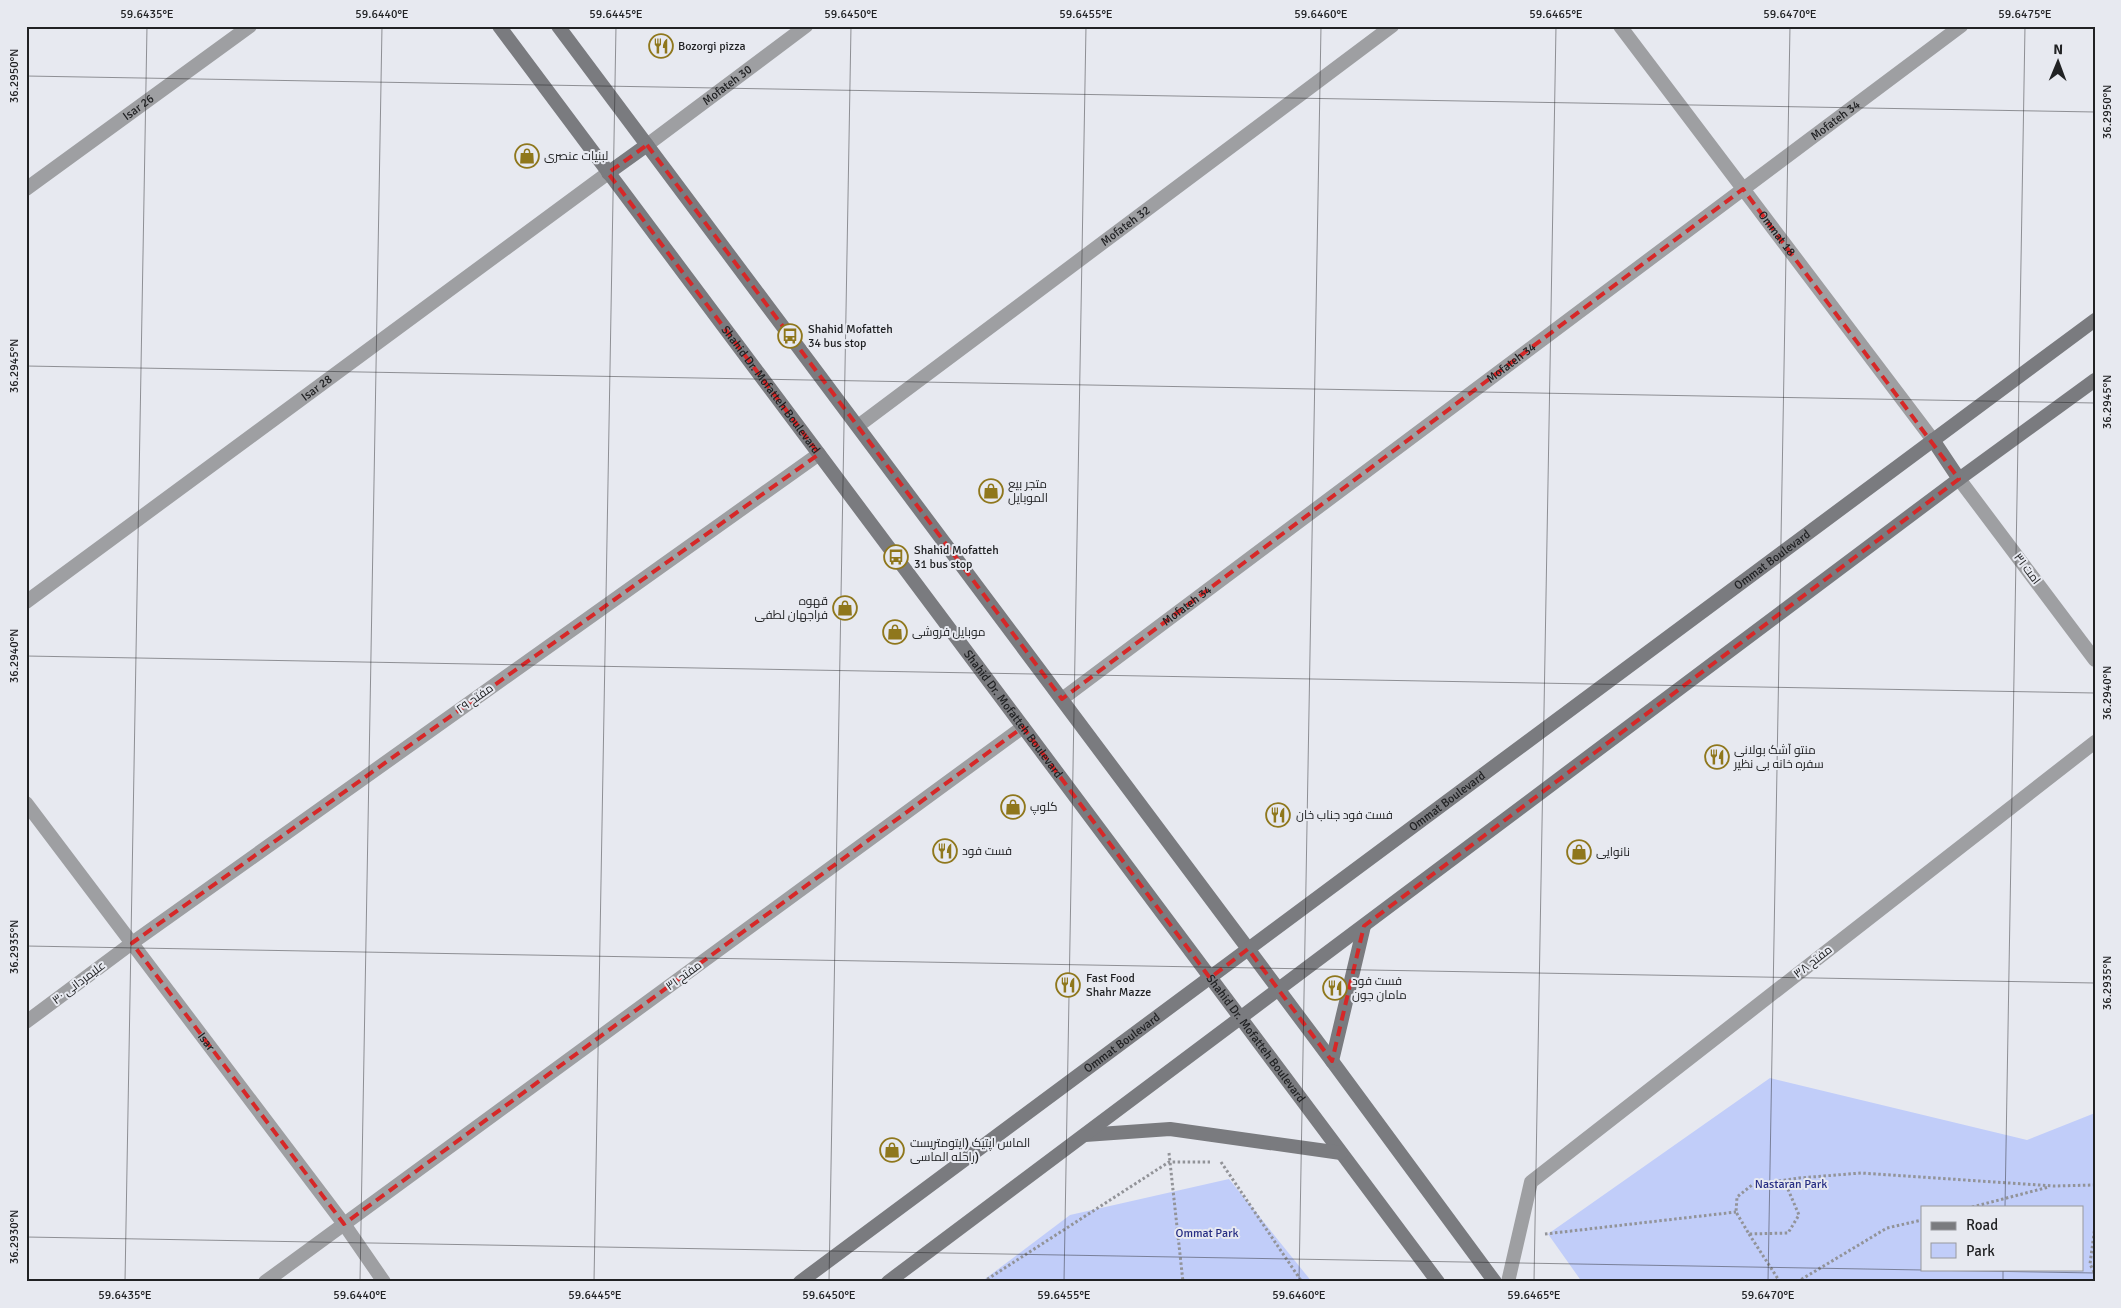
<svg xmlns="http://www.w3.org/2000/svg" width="2121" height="1308" viewBox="0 0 2121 1308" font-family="Signika,Cairo,sans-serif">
  <rect width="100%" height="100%" fill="#e7e9f0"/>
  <g fill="#c1cdf9" fill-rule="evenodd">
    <path d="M 1770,1078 L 2027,1140 L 2095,1113 L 2095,1282 L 1582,1282 L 1548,1234 ZM 1922,1207 L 2082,1207 L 2082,1269 L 1922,1269 Z"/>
    <path d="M 1229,1179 L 1312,1282 L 981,1282 L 1070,1215 Z"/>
  </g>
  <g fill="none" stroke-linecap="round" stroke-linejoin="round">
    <g stroke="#929398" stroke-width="3" stroke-dasharray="2.5 2.5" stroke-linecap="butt">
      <path d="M 1169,1153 L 1183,1282"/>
      <path d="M 1221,1162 L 1302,1282"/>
      <path d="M 1784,1180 L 1799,1215 L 1788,1233 L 1749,1234 L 1736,1212 L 1737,1197 L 1752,1185 L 1799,1178 L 1861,1173 L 2054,1186 L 2095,1185"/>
      <path d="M 1972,1207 L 2049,1187"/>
      <path d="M 2095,1226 L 2090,1264 L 2095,1274"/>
      <path d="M 1545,1234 L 1736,1212"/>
      <path d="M 1749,1234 L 1780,1282"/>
      <path d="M 983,1282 L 1169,1162 L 1210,1162"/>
      <path d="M 1797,1282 L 1887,1228 L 1922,1220"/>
    </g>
    <g stroke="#9e9fa2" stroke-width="14">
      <path id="s1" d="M 1620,26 L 1933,440"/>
      <path id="s2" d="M 647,145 L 806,26"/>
      <path id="s3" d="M 26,189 L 250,26"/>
      <path id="s4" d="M 858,426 L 1392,26"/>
      <path d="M 1959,479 L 2095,660"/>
      <path id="s5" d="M 26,602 L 608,173"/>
      <path id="s6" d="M 1062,699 L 1961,26"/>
      <path d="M 26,1022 L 132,943 L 819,454"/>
      <path d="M 265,1282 L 1023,727"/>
      <path d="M 1508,1282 L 1531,1182 L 2095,742"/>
    </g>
    <path stroke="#9e9fa2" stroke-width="14" id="s7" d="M 26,803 L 344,1224 L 384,1282"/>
    <g stroke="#7a7b7f" stroke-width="14">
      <path id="s8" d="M 499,26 L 1438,1282"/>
      <path d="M 558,26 L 1332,1061 L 1495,1282"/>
      <path d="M 608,173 L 647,145"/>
      <path d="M 1933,440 L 1959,479"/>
      <path d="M 1332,1061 L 1364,926"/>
      <path d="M 1085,1135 L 1170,1129 L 1341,1153"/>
      <path id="s9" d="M 800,1282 L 2095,320"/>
      <path d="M 888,1282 L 1959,479 L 2095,380"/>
    </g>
  </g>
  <path fill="none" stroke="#d62828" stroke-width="4" stroke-dasharray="10 6" stroke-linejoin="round" d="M 647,145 L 1062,699 L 1743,189 L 1959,479 L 1364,926 L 1332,1061 L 1248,949 L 1210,978 L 1023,727 L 344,1224 L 132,943 L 819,454 L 608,173 Z"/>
  <path fill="none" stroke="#212224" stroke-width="1" stroke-opacity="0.45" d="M 26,76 L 2095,112M 26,366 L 2095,403M 26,656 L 2095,693M 26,946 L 2095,983M 2005,1207 L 2025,26M 26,1237 L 2095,1273M 125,1282 L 147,26M 360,1282 L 382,26M 594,1282 L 616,26M 829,1282 L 851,26M 1064,1282 L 1086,26M 1299,1282 L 1321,26M 1534,1282 L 1556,26M 1768,1282 L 1790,26M 2003,1282 L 2003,1269"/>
  <defs>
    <g id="restaurant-ring" transform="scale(1.25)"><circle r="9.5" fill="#e7e9f0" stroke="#8f771c" stroke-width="1.5"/><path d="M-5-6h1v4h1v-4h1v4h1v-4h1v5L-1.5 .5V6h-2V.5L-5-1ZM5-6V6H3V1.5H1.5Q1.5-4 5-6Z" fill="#8f771c"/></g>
    <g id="shop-ring" transform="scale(1.25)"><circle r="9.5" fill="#e7e9f0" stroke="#8f771c" stroke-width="1.5"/><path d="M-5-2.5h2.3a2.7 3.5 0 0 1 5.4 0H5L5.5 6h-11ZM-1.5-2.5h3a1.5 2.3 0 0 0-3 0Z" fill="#8f771c"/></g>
    <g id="bus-ring" transform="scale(1.25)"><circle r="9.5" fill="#e7e9f0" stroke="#8f771c" stroke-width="1.5"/><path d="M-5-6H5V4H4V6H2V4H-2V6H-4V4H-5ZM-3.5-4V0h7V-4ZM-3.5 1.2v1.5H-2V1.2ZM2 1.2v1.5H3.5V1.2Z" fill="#8f771c"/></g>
  </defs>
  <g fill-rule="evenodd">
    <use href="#restaurant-ring" x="661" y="46"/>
    <use href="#shop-ring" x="527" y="156"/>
    <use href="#bus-ring" x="790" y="336"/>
    <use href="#shop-ring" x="991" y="491"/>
    <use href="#bus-ring" x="896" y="557"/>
    <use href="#shop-ring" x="845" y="608"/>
    <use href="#shop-ring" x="895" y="632"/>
    <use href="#restaurant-ring" x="1717" y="757"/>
    <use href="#shop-ring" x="1013" y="807"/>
    <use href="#restaurant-ring" x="1278" y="815"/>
    <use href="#restaurant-ring" x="945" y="851"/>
    <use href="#shop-ring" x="1579" y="852"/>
    <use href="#restaurant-ring" x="1068" y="985"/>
    <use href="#restaurant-ring" x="1335" y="988"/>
    <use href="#shop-ring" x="892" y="1150"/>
  </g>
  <g text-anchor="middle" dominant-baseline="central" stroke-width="4" stroke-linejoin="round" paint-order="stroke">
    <g font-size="12" fill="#212224" stroke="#e7e9f0" text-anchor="start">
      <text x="678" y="46">Bozorgi pizza</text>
      <text x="544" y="156">لبنیات عنصری</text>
      <text x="808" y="329">Shahid Mofatteh<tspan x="808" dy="14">34 bus stop</tspan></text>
      <text x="1008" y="484">متجر بيع<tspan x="1008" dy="14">الموبايل</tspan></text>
      <text x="914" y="550">Shahid Mofatteh<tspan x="914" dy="14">31 bus stop</tspan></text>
      <text x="828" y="601" text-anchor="end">قهوه<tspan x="828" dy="14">فراجهان لطفی</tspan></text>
      <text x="912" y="632">موبایل فروشی</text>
      <text x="1734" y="750">منتو آشک بولانی<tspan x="1734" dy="14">سفره خانه بی نظیر</tspan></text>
      <text x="1030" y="807">کلوپ</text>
      <text x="1296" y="815">فست فود جناب خان</text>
      <text x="962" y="851">فست فود</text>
      <text x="1596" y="852">نانوایی</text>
      <text x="1086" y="978">Fast Food<tspan x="1086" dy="14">Shahr Mazze</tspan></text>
      <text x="1352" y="981">فست فود<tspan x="1352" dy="14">مامان جون</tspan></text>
      <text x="910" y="1143">الماس اپتیک (اپتومتریست<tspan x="910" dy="14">راحله الماسی)</tspan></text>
    </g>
    <g font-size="12" fill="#212224" stroke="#e7e9f0">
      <text stroke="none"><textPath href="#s2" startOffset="100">Mofateh 30</textPath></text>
      <text stroke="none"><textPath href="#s3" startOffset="139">Isar 26</textPath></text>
      <text stroke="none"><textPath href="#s6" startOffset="966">Mofateh 34</textPath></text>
      <text stroke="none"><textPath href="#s4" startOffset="334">Mofateh 32</textPath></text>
      <text stroke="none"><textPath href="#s1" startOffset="260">Ommat 18</textPath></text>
      <text stroke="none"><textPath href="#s6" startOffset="561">Mofateh 34</textPath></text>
      <text stroke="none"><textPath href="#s5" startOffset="361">Isar 28</textPath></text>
      <text stroke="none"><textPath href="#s8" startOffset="454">Shahid Dr. Mofatteh Boulevard</textPath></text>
      <text stroke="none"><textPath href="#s9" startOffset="1211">Ommat Boulevard</textPath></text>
      <text transform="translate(2027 569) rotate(53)">امت ۳۱</text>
      <text stroke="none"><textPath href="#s6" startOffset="156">Mofateh 34</textPath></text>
      <text transform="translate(475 699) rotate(-35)">مفتح ۲۹</text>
      <text stroke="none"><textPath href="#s8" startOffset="859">Shahid Dr. Mofatteh Boulevard</textPath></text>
      <text stroke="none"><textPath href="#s9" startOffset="806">Ommat Boulevard</textPath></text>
      <text transform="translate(1813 962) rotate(-38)">مفتح ۳۸</text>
      <text transform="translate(684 976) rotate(-36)">مفتح ۳۱</text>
      <text transform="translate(79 983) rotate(-37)">علیمردانی ۳۰</text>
      <text stroke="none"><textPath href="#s8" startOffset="1264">Shahid Dr. Mofatteh Boulevard</textPath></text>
      <text stroke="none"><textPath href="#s7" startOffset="299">Isar</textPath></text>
      <text stroke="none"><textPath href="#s9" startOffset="401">Ommat Boulevard</textPath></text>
    </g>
    <g font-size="12" fill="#282f84" stroke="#e7e9f0">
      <text x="1791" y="1184">Nastaran Park</text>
      <text x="1207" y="1233">Ommat Park</text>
    </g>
  </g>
  <rect width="2121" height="1308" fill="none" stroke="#e7e9f0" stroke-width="55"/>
  <rect x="1921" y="1206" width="162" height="65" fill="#e7e9f0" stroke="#98999e"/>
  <rect x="1931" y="1222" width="25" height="8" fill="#7a7b7f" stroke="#98999e"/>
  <text x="1966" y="1230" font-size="15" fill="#212224">Road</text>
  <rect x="1931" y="1243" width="25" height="15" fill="#c1cdf9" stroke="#98999e"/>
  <text x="1966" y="1256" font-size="15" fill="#212224">Park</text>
  <g transform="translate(2058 62) rotate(1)" stroke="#e7e9f0" stroke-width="4" paint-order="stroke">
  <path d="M0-4L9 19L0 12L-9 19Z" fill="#212224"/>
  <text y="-8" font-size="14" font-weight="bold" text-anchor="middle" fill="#212224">N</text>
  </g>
  <rect x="28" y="28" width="2066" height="1252" fill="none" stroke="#212224" stroke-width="2"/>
  <g font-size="12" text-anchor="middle" fill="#212224">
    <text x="147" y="18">59.6435°E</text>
    <text x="382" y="18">59.6440°E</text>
    <text x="616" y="18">59.6445°E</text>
    <text x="851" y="18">59.6450°E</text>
    <text x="1086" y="18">59.6455°E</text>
    <text x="1321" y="18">59.6460°E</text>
    <text x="1556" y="18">59.6465°E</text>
    <text x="1790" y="18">59.6470°E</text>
    <text x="2025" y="18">59.6475°E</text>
    <text transform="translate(14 76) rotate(-90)" y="4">36.2950°N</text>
    <text transform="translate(2107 112) rotate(-90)" y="4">36.2950°N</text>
    <text transform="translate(14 366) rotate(-90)" y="4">36.2945°N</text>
    <text transform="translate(2107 402) rotate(-90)" y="4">36.2945°N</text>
    <text transform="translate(14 656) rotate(-90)" y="4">36.2940°N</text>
    <text transform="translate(2107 693) rotate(-90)" y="4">36.2940°N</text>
    <text transform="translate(14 947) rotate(-90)" y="4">36.2935°N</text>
    <text transform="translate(2107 983) rotate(-90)" y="4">36.2935°N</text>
    <text transform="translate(14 1237) rotate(-90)" y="4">36.2930°N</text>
    <text x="125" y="1299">59.6435°E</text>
    <text x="360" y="1299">59.6440°E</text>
    <text x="595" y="1299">59.6445°E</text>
    <text x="829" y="1299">59.6450°E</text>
    <text x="1064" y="1299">59.6455°E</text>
    <text x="1299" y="1299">59.6460°E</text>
    <text x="1534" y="1299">59.6465°E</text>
    <text x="1768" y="1299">59.6470°E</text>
  </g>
</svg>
